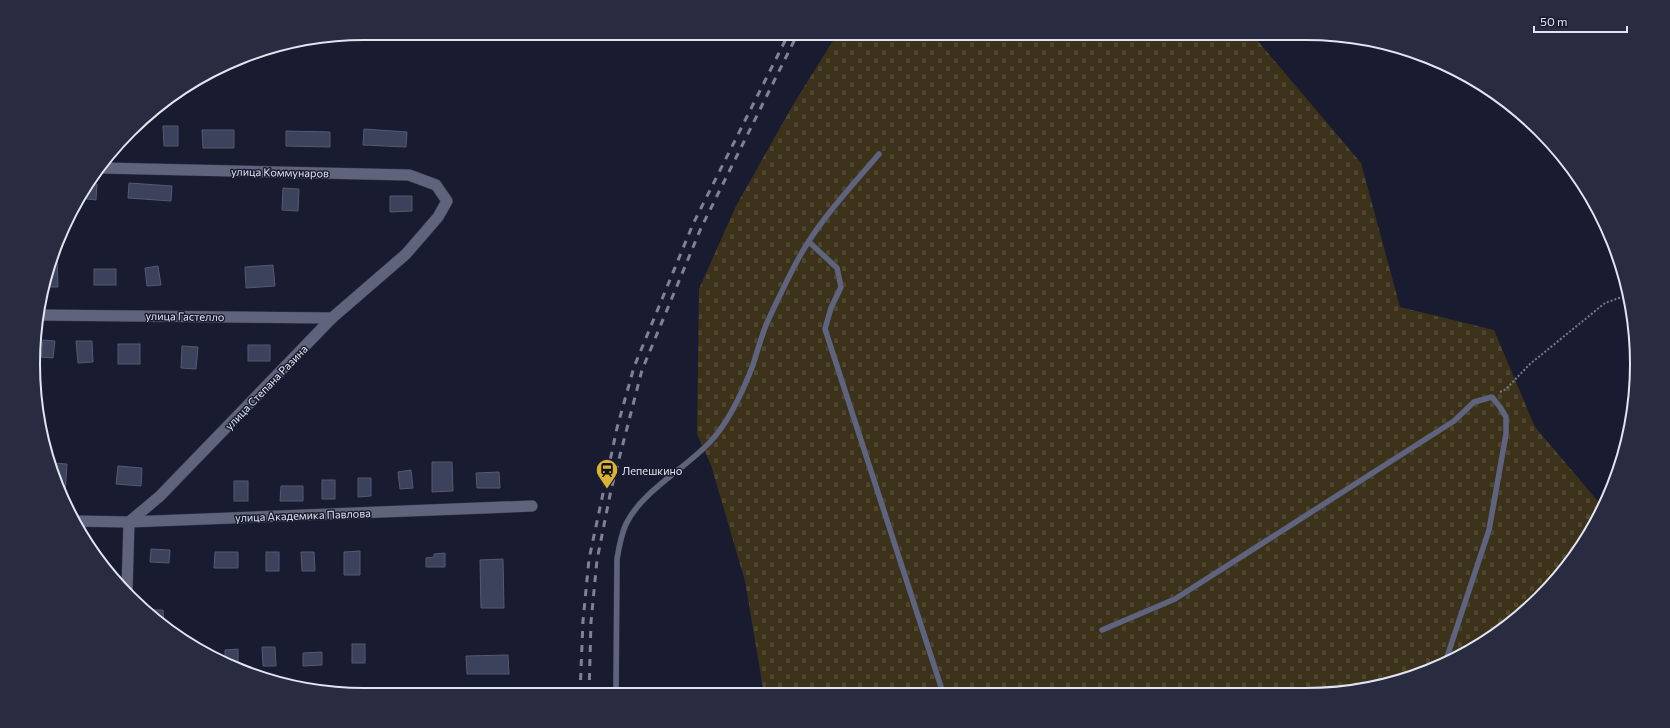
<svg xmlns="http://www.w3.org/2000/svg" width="1670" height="728" viewBox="0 0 1670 728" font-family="Commissioner,sans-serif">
  <defs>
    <pattern id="cemetery-stones" width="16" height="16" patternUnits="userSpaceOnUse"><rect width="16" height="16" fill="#3c3219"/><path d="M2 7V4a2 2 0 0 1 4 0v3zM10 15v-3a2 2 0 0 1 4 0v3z" fill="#4f4630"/></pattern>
  </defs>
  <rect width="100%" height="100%" fill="#191c30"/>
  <path fill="url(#cemetery-stones)" d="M 838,33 L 1251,33 L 1361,163 L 1400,307 L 1494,330 L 1535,427 L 1602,506 L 1581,548 L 1524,613 L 1452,661 L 1349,692 L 764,694 L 745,581 L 711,465 L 697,434 L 699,289 L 736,206 L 794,103 Z"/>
  <g fill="#3c415c" stroke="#555971">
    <path d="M 163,126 L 178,126 L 178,146 L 164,146 Z"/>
    <path d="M 364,129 L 407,132 L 406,147 L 363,145 Z"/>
    <path d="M 202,130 L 234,130 L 234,148 L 203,148 Z"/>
    <path d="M 286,131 L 330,132 L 330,147 L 286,146 Z"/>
    <path d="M 129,183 L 172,186 L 171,201 L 128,198 Z"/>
    <path d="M 89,184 L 97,184 L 96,200 L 78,198 Z"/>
    <path d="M 283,188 L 299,189 L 298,211 L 282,210 Z"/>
    <path d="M 390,196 L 412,196 L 412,211 L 390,212 Z"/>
    <path d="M 57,254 L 58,287 L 44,287 Z"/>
    <path d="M 273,265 L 275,286 L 246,288 L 245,267 Z"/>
    <path d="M 158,266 L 161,285 L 147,286 L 145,268 Z"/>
    <rect x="94" y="269" width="22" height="16"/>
    <path d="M 43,340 L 55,341 L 53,358 L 41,357 Z"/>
    <path d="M 76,341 L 92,341 L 93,362 L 78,363 Z"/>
    <rect x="118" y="344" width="22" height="20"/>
    <rect x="248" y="345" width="22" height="16"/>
    <path d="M 182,346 L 198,347 L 196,369 L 181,368 Z"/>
    <path d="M 432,462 L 452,462 L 453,491 L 432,492 Z"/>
    <path d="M 52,463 L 67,464 L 65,496 L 58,478 Z"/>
    <path d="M 118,466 L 142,468 L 141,486 L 116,484 Z"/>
    <path d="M 411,470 L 413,488 L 400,489 L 398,472 Z"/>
    <path d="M 499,472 L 500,488 L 477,488 L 476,473 Z"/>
    <path d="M 358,478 L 371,478 L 371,496 L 358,497 Z"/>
    <rect x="322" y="480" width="13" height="19"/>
    <rect x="234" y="481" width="14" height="20"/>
    <path d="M 281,486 L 303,486 L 303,501 L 280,501 Z"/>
    <path d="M 151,549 L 170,550 L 169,563 L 150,562 Z"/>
    <path d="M 360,551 L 360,575 L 344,575 L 344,552 Z"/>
    <path d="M 215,552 L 238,552 L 238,568 L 214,568 Z"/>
    <rect x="266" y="552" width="13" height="19"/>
    <path d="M 301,552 L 314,552 L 315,571 L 302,571 Z"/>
    <path d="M 445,553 L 445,567 L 426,567 L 426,558 L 434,557 L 434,554 Z"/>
    <path d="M 503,559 L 504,608 L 481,608 L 480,560 Z"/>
    <path d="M 144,610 L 163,610 L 164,626 L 146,613 Z"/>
    <rect x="352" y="644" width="13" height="19"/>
    <path d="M 262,647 L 275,647 L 276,666 L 263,666 Z"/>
    <path d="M 238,649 L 238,669 L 225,663 L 225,650 Z"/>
    <path d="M 322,652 L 322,665 L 303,666 L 303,653 Z"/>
    <path d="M 508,655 L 509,674 L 467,674 L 466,656 Z"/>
  </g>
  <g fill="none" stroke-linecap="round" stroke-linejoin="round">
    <g stroke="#353747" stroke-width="6">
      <g id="service">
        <path d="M 809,242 L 837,268 L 841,287 L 831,308 L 825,329 L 943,693"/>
        <path d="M 1102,630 L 1175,599 L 1454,421 L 1474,402 L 1492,397 L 1500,407 L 1506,417 L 1506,434 L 1503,451 L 1489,530 L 1445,663"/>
        <path d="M 616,694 L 617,559 C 619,547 621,535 626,524 C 642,491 685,469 710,442 C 729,422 743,391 753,365 C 757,352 761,338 766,325 C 777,301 788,277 801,254 C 822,217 852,186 879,154"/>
      </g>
    </g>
    <g stroke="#353747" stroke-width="12">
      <g id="minor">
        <path d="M 102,168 L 409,175 L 436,185 L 447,201 L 438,217 L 406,254 L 332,318 L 160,496 L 129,522 L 127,590"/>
        <path d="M 38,315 L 332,318"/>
        <path d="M 74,521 L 129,522 L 532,506"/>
        <path d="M 357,694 L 518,693"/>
      </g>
    </g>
    <path stroke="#787b8d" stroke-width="2" stroke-dasharray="2 2" stroke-linecap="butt" d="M 1500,392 L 1506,389 L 1530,364 L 1605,303 L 1619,298 L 1629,298"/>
    <use href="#service" stroke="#5f647c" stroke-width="5.5"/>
    <use href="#minor" stroke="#5f647c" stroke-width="11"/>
    <g stroke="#7f8293" stroke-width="3" stroke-dasharray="7 7" stroke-linecap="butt">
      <path d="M 580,694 L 583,621 L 589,559 L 617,428 L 634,367 L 693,224 L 789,33"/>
      <path d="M 589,694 L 591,622 L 597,560 L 611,490 L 642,370 L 701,228 L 798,33"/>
    </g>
  </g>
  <defs>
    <g id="station-pin" transform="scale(1.15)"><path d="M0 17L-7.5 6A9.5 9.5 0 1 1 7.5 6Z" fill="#dcb233" stroke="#191c30"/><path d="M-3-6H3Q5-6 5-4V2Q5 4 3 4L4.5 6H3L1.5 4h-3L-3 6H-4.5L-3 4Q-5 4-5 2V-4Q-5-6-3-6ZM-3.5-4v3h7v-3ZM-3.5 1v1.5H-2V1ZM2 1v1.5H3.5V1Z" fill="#111"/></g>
  </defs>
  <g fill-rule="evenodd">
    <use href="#station-pin" x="607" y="470"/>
  </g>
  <g text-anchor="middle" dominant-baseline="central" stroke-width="3" stroke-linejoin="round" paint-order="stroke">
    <g font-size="11" fill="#e1e4f2" stroke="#191c30">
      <text transform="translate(280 172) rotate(1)">улица Коммунаров</text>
      <text transform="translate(185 316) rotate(1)">улица Гастелло</text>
      <text transform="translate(266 387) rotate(-46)">улица Степана Разина</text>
      <text transform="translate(303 515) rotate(-2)">улица Академика Павлова</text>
    </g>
    <g font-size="11" fill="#e1e4f2" stroke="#191c30" text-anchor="start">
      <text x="622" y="470">Лепешкино</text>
    </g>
  </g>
  <path d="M0 0H1670V728H0ZM364 40H1306A324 324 0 0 1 1630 364V364A324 324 0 0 1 1306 688H364A324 324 0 0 1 40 364V364A324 324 0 0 1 364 40Z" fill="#292c40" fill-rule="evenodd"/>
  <path fill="none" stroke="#e1e4f2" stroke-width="2" d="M364 40H1306A324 324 0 0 1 1630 364V364A324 324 0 0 1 1306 688H364A324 324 0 0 1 40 364V364A324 324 0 0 1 364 40Z"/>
  <path d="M1534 26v6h93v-6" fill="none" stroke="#e1e4f2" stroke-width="2"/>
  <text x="1540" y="26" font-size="12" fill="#e1e4f2" stroke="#191c30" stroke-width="3" paint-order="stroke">50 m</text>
</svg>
